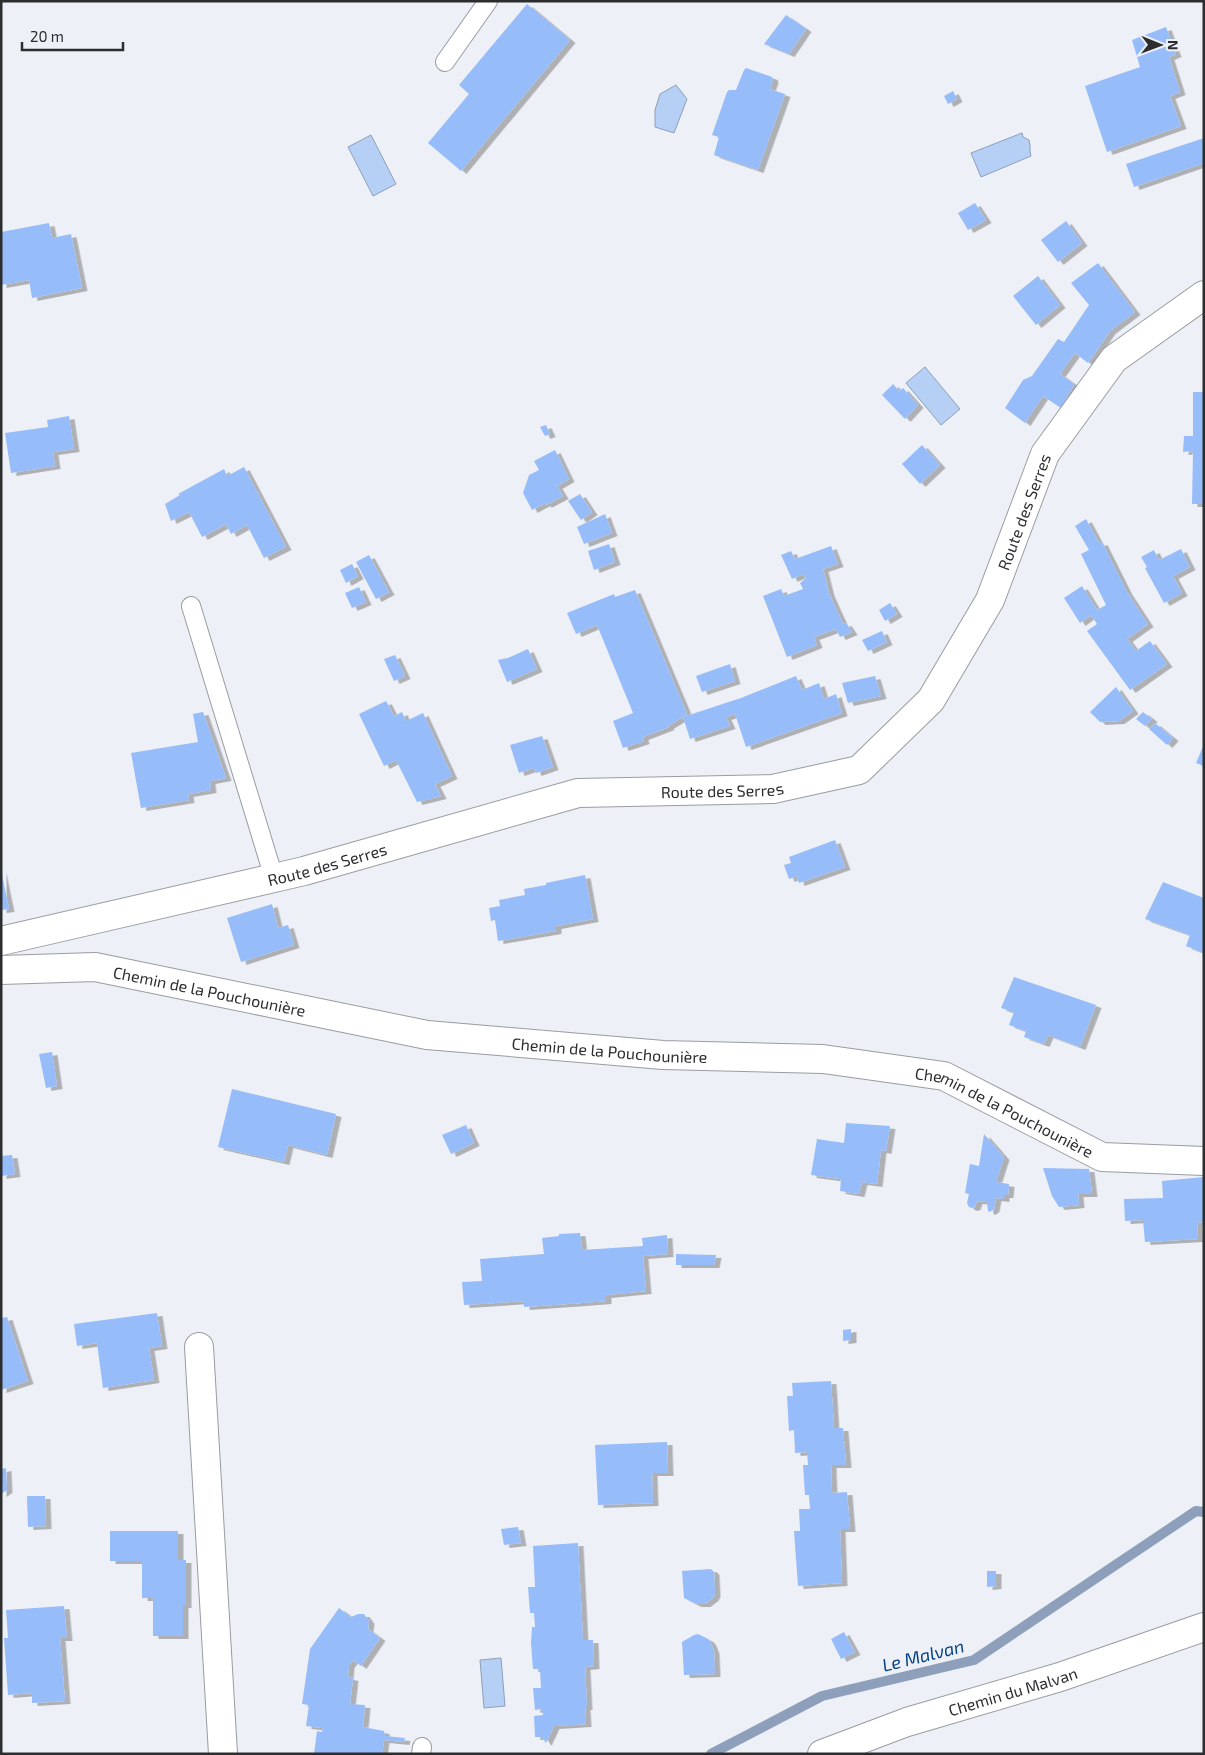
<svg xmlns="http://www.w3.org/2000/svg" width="1205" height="1755" viewBox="0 0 1205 1755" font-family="'Exo 2',sans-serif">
  <defs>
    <filter id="shadow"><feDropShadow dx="5.5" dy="3" stdDeviation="0" flood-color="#0004"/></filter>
  </defs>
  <rect width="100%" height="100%" fill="#edf0f6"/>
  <g fill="#b6d0f5" stroke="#8d9fba">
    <path d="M 676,85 L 687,99 L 674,133 L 655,127 L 655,110 L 660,94 Z"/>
    <path d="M 1022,133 L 1023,137 L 1029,140 C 1031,146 1029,150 1031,156 L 981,177 L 971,153 Z"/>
    <path d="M 371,135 L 396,184 L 373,196 L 348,147 Z"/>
    <path d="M 925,367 L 960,409 L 941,425 L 906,383 Z"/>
    <path d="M 501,1658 L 505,1706 L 484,1708 L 480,1660 Z"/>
  </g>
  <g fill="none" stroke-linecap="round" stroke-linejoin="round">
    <path stroke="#8d9fba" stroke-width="10" d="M 711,1754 L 822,1696 L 974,1660 L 1196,1511 L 1204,1512"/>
  </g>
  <g fill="#97bcfa" filter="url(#shadow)">
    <path d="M 527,4 L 570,40 L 461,171 L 428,143 L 469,94 L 459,85 Z"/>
    <path d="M 786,15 L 806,29 L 789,54 L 764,44 Z"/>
    <path d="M 1166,27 L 1176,54 L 1169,57 L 1180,92 L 1170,96 L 1181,126 L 1107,152 L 1085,86 L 1140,67 L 1132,40 Z"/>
    <path d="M 746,68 L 772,77 L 773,80 L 770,89 L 785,94 L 758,170 L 714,155 L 719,137 L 712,135 L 727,92 L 729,90 L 736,90 L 744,70 Z"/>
    <path d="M 953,91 L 957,99 L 948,104 L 944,96 Z"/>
    <path d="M 1204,138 L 1204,163 L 1134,187 L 1126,164 Z"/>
    <path d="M 975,203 L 986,220 L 968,230 L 958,213 Z"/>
    <path d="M 1066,221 L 1082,243 L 1058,262 L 1041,240 Z"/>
    <path d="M 49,223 L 52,238 L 71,234 L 82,288 L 32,298 L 29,280 L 1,285 L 1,232 Z"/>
    <path d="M 1098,263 L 1135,312 L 1110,331 L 1088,363 L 1075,353 L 1060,374 L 1074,384 L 1061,408 L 1043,396 L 1025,423 L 1005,408 L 1023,380 L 1032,376 L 1058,339 L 1064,342 L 1089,305 L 1071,283 Z"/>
    <path d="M 1038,276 L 1060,305 L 1036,325 L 1013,296 Z"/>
    <path d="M 893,384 L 899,391 L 903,388 L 918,405 L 905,419 L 882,395 Z"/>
    <path d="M 1193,392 L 1204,392 L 1204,504 L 1192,504 L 1193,451 L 1183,452 L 1184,436 L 1193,436 Z"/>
    <path d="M 69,416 L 74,449 L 53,452 L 55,466 L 11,473 L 5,433 L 48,427 L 47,420 Z"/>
    <path d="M 546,425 L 550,434 L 545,436 L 540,427 Z"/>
    <path d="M 922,445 L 940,465 L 920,484 L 902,464 Z"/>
    <path d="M 555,450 L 569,479 L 557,486 L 563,496 L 546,505 L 545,503 L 532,510 L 523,493 L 529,475 L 539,470 L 534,461 Z"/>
    <path d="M 244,467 L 286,547 L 264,558 L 247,525 L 231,534 L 226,524 L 202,537 L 189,512 L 171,521 L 165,504 L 180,495 L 178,494 L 224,469 L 227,476 Z"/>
    <path d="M 580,494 L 592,512 L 581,520 L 568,501 Z"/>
    <path d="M 605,514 L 612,533 L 584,544 L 577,527 Z"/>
    <path d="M 1086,519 L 1099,543 L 1102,542 L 1127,592 L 1148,624 L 1127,639 L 1136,651 L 1150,641 L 1167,664 L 1130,690 L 1087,631 L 1097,624 L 1091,615 L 1080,623 L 1064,598 L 1082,586 L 1097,610 L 1106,605 L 1081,554 L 1089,550 L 1075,526 Z"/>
    <path d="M 609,544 L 615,562 L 594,570 L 588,551 Z"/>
    <path d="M 831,546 L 838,564 L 823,569 L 829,593 L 843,624 L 846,623 L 852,632 L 840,637 L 836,629 L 814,637 L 817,645 L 787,657 L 763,596 L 781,589 L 784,596 L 803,589 L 800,583 L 806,578 L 803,574 L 792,579 L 781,555 L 791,551 L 795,559 Z"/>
    <path d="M 1181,549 L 1190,567 L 1173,576 L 1182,593 L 1164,603 L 1145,568 L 1147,567 L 1141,557 L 1154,550 L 1159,560 Z"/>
    <path d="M 369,555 L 389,592 L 376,599 L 356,562 Z"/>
    <path d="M 352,564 L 358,576 L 346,583 L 340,570 Z"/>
    <path d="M 359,587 L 366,602 L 352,608 L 345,593 Z"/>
    <path d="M 635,590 L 687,714 L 683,717 L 741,698 L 796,676 L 802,690 L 819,683 L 824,699 L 836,694 L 842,713 L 746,747 L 735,714 L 726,717 L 730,726 L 690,739 L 683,717 L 668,726 L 669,727 L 643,737 L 644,741 L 623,748 L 613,721 L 633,713 L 597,625 L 576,634 L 567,613 L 614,594 L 615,597 Z"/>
    <path d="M 890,603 L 897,614 L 885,621 L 879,610 Z"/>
    <path d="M 882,631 L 887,642 L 868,651 L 862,640 Z"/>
    <path d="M 528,649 L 537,669 L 507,682 L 498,660 L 508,658 Z"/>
    <path d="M 395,655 L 405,676 L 394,681 L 384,659 Z"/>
    <path d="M 730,664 L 735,681 L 702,692 L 696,676 Z"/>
    <path d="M 875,676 L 881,696 L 848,703 L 842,683 Z"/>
    <path d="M 1116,687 L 1133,711 L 1119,721 L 1100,722 L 1090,712 Z"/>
    <path d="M 386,701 L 394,716 L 402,712 L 406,721 L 423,713 L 452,776 L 435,784 L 441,796 L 417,802 L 396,760 L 384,766 L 359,714 Z"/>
    <path d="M 203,712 L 226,778 L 210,781 L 211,790 L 188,794 L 189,800 L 141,808 L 131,753 L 198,742 L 193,714 Z"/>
    <path d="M 1143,712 L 1152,719 L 1145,726 L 1136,719 Z"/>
    <path d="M 1155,723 L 1173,738 L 1167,745 L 1149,729 Z"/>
    <path d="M 542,736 L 553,767 L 536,773 L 534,768 L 519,773 L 510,745 Z"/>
    <path d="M 1204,744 L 1204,766 L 1196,763 Z"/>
    <path d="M 835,840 L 845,867 L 799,883 L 797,876 L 789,879 L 784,865 L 791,863 L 789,857 Z"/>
    <path d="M 1,870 L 9,909 L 1,910 Z"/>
    <path d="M 585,875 L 593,919 L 556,926 L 556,931 L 498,941 L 495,920 L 491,921 L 489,908 L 500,906 L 499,900 L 525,895 L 524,889 L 546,885 L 546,883 Z"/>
    <path d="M 1163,882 L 1204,898 L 1204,953 L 1186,946 L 1190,935 L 1145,919 Z"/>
    <path d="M 272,904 L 278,928 L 288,925 L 294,945 L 241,962 L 227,918 Z"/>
    <path d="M 1014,977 L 1096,1005 L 1080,1047 L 1048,1035 L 1044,1044 L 1024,1037 L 1026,1031 L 1009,1025 L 1014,1012 L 1001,1008 Z"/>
    <path d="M 52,1052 L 57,1086 L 46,1088 L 39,1054 Z"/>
    <path d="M 232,1089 L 336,1114 L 327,1155 L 288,1145 L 284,1162 L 218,1147 Z"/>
    <path d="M 846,1123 L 890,1126 L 886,1151 L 881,1150 L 877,1184 L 862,1182 L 859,1194 L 840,1191 L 841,1179 L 811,1175 L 817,1139 L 844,1143 Z"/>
    <path d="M 466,1125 L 474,1143 L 451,1154 L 442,1135 Z"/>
    <path d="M 984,1134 L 1004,1157 L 996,1182 L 1009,1184 L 1008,1195 L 1004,1195 L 1004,1199 L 996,1198 L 994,1209 L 990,1212 L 988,1211 L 987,1202 L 977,1201 L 975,1207 L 972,1208 L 969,1207 L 967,1203 L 969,1194 L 965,1193 L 970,1164 L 979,1166 Z"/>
    <path d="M 12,1155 L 15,1174 L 1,1176 L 1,1156 Z"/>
    <path d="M 1043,1168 L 1089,1169 L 1092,1194 L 1078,1194 L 1079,1205 L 1059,1207 L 1052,1196 Z"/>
    <path d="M 1204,1177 L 1204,1222 L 1197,1223 L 1198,1239 L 1145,1242 L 1143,1220 L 1125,1221 L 1124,1199 L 1163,1198 L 1162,1181 Z"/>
    <path d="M 580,1233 L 582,1250 L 643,1246 L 642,1238 L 667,1235 L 668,1254 L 643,1256 L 646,1291 L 606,1295 L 606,1301 L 581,1303 L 524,1307 L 524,1301 L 464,1305 L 462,1282 L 482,1281 L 480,1259 L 544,1254 L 542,1238 L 559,1236 L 559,1234 Z"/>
    <path d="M 676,1254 L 716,1255 L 714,1265 L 676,1265 Z"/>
    <path d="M 157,1313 L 162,1346 L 149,1348 L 154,1380 L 103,1388 L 97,1343 L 77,1346 L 74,1324 Z"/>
    <path d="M 7,1317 L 28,1381 L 1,1390 L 1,1318 Z"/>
    <path d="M 851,1329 L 851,1340 L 843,1341 L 843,1330 Z"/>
    <path d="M 831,1381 L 834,1428 L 843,1428 L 846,1465 L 831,1465 L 832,1493 L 847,1492 L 850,1529 L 840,1529 L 842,1583 L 798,1586 L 794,1531 L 800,1531 L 799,1509 L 810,1509 L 809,1495 L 805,1495 L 803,1465 L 808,1465 L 807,1452 L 795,1453 L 794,1430 L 789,1431 L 787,1396 L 793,1396 L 792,1383 Z"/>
    <path d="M 667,1442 L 668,1473 L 652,1473 L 653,1503 L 598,1505 L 595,1445 Z"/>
    <path d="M 6,1468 L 7,1490 L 1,1494 L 1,1469 Z"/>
    <path d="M 27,1496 L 45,1496 L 46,1526 L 28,1527 Z"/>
    <path d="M 518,1527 L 521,1543 L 504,1545 L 501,1529 Z"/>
    <path d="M 110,1531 L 178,1531 L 178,1560 L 186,1560 L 186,1605 L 183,1605 L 183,1636 L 153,1636 L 153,1598 L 142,1598 L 142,1561 L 110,1561 Z"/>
    <path d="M 578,1543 L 583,1640 L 593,1640 L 594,1666 L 585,1667 L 587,1707 L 585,1707 L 586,1724 L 554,1726 L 546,1743 L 542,1737 L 535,1737 L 534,1716 L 543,1715 L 542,1709 L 535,1710 L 533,1688 L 541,1688 L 540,1669 L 533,1669 L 531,1643 L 532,1627 L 535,1627 L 534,1613 L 530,1613 L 528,1587 L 535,1587 L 533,1546 Z"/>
    <path d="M 711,1569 L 714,1572 L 715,1594 L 713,1598 L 705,1604 L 696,1604 L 684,1598 L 682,1571 Z"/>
    <path d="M 987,1571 L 996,1571 L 996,1586 L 987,1587 Z"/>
    <path d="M 64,1606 L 67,1638 L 60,1638 L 65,1701 L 32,1703 L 32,1693 L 8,1695 L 4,1638 L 8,1638 L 6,1610 Z"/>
    <path d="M 339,1608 L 351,1617 L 358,1614 L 364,1614 L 369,1621 L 368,1629 L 380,1638 L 361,1666 L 353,1660 L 349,1665 L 348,1677 L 353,1678 L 350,1704 L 365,1705 L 363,1727 L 384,1731 L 385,1736 L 405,1738 L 404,1742 L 384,1740 L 382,1754 L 314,1754 L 317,1731 L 322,1732 L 323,1728 L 306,1726 L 309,1705 L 302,1704 L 310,1649 Z"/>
    <path d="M 844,1632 L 855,1652 L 841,1659 L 831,1639 Z"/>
    <path d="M 698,1634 L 708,1639 L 711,1643 L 714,1651 L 715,1674 L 684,1675 L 682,1642 L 694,1635 Z"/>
  </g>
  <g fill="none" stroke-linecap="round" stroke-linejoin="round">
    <g stroke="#999ca1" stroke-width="20">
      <g id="lane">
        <path d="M 445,62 L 488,1"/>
        <path d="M 191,606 L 274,878"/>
        <path d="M 421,1754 L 422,1747"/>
      </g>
    </g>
    <g stroke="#999ca1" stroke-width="30">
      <g id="street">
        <path id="s1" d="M 1,941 L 304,871 L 578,793 L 773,789 L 859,770 L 931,700 L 990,600 L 1045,454 L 1114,359 L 1204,295"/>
        <path id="s2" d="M 1,970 L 95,967 L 427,1035 L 663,1055 L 823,1059 L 944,1076 L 1102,1157 L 1204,1161"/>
        <path d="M 199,1347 L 223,1754"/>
        <path id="s3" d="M 822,1754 L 907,1722 L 1060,1677 L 1204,1627"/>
      </g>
    </g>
    <use href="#lane" stroke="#fff" stroke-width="18"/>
    <use href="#street" stroke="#fff" stroke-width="28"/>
  </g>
  <g text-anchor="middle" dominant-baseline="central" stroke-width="4.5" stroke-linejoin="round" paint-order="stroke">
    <g font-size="16" fill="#2c2d2f" stroke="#edf0f6">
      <text stroke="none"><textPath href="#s1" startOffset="1190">Route des Serres</textPath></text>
      <text stroke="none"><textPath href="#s1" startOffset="740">Route des Serres</textPath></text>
      <text stroke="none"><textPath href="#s1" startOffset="335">Route des Serres</textPath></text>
      <text stroke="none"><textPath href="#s2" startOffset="211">Chemin de la Pouchounière</textPath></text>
      <text stroke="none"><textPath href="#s2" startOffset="616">Chemin de la Pouchounière</textPath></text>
      <text stroke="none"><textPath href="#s2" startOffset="1021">Chemin de la Pouchounière</textPath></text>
      <text stroke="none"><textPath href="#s3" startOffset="201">Chemin du Malvan</textPath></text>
    </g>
    <g font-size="18" font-style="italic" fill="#054185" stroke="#edf0f6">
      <text transform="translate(923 1655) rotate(-14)">Le Malvan</text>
    </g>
  </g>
  <rect width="1205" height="1755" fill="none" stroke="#2c2d2f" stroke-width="5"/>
  <g transform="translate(1160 45) rotate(91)" stroke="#edf0f6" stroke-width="4" paint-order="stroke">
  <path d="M0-4L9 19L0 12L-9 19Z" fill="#2c2d2f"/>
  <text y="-8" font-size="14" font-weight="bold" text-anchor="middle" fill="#2c2d2f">N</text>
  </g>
  <path d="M22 42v8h101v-8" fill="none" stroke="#2c2d2f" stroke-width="2.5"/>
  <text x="30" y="42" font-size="15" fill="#2c2d2f" stroke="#edf0f6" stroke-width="4" paint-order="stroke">20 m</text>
</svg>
